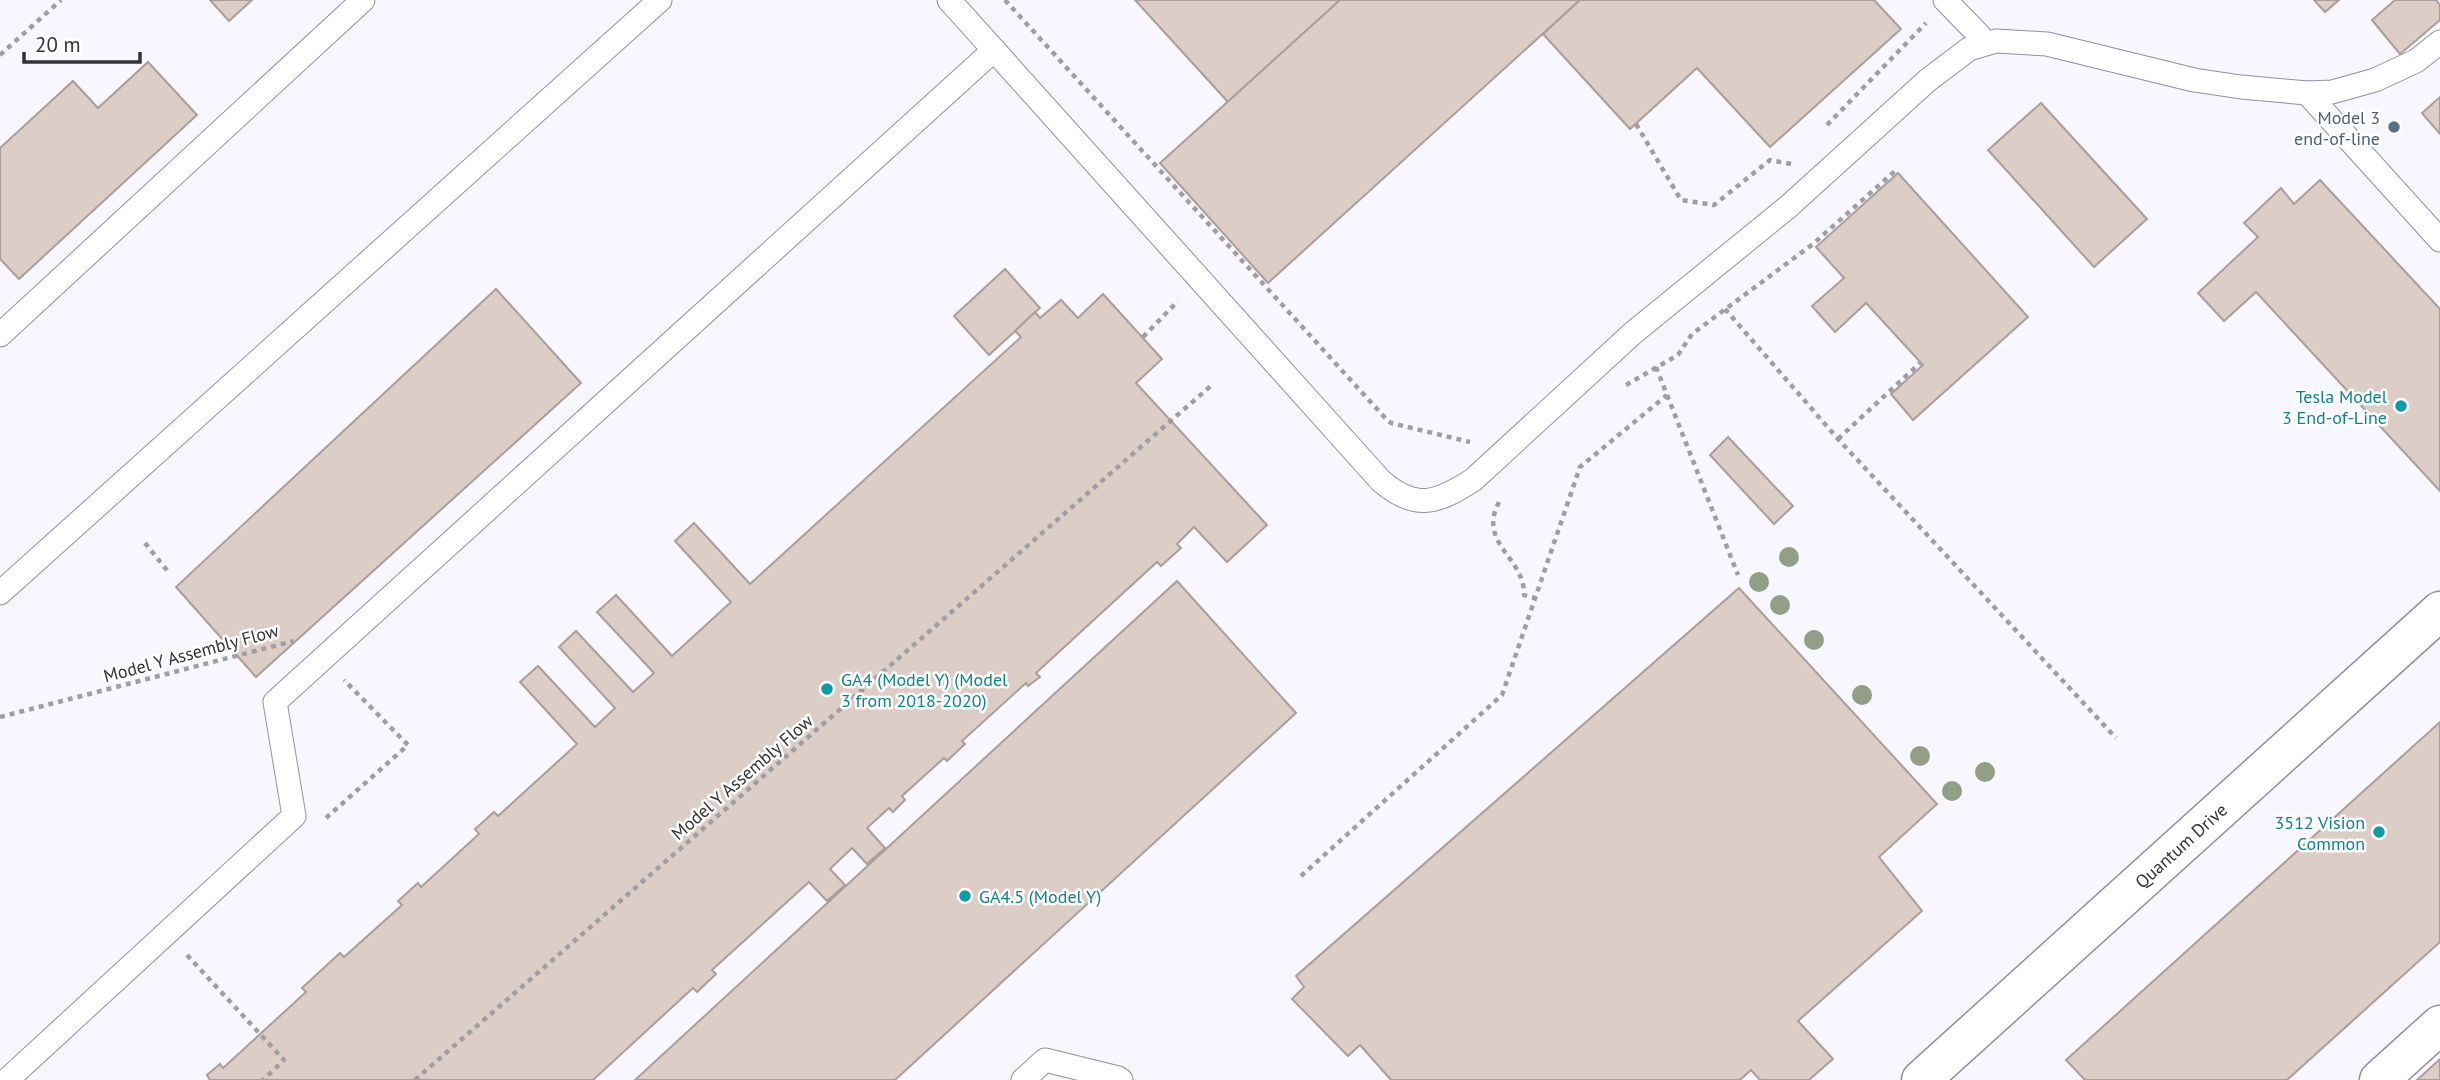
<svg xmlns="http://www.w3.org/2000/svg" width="2440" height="1080" viewBox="0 0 2440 1080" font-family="'PT Sans',sans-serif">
  <rect width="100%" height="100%" fill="#f8f7ff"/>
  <g fill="#dccdc7" stroke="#ab9e98" stroke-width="2">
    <path d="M 210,0 L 252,0 L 229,21 Z"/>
    <path d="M 1135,0 L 1340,0 L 1228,102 Z"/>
    <path d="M 1340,0 L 1580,0 L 1268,283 L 1160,163 Z"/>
    <path d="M 1580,0 L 1874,0 L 1901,29 L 1770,147 L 1697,68 L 1630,129 L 1543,34 Z"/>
    <path d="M 2314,0 L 2339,0 L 2325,12 Z"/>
    <path d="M 2395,0 L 2436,0 L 2440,5 L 2440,20 L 2400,54 L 2372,20 Z"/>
    <path d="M 148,62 L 197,115 L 19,279 L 0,259 L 0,148 L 73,81 L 98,108 Z"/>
    <path d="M 2440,97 L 2440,134 L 2422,113 Z"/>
    <path d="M 2041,103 L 2147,219 L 2094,267 L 1988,150 Z"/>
    <path d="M 1898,173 L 2028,317 L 1913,420 L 1891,394 L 1923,365 L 1866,303 L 1835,332 L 1812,306 L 1844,278 L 1816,247 Z"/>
    <path d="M 2320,180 L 2440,309 L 2440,491 L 2256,292 L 2224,321 L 2198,293 L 2258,237 L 2244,223 L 2281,188 L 2294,204 Z"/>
    <path d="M 1005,269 L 1040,308 L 989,355 L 954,316 Z"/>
    <path d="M 496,289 L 581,383 L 256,677 L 176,587 Z"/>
    <path d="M 1103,294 L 1162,359 L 1136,383 L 1267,525 L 1227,562 L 1194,527 L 1177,544 L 1181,548 L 1161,566 L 1157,562 L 1036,673 L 1040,677 L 1028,686 L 1026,683 L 962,741 L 965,744 L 947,761 L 944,758 L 902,796 L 905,800 L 893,812 L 889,808 L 867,828 L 885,848 L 867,864 L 852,848 L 830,869 L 845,885 L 827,901 L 809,882 L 712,970 L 716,974 L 697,992 L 693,988 L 593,1080 L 210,1080 L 207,1075 L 220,1064 L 223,1068 L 306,992 L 302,988 L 340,953 L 344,957 L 402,905 L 398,901 L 418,883 L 421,887 L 479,834 L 475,829 L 494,812 L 498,816 L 577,744 L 520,682 L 538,666 L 595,727 L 615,708 L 559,647 L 576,631 L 633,692 L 654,673 L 597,612 L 616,595 L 672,656 L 731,602 L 675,541 L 694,523 L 750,584 L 1021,337 L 1015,331 L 1035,312 L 1040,318 L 1061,300 L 1078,318 Z"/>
    <path d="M 1728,437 L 1793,506 L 1774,524 L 1710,455 Z"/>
    <path d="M 1177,581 L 1296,713 L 895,1080 L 635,1080 Z"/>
    <path d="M 1739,588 L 1937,804 L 1879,857 L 1922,911 L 1798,1021 L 1833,1059 L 1809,1080 L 1760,1080 L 1751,1070 L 1740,1080 L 1391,1080 L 1360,1045 L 1348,1056 L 1292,999 L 1304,987 L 1296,976 Z"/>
    <path d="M 2440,722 L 2440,942 L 2287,1080 L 2085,1080 L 2066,1060 Z"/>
    <path d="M 2440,1059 L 2440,1080 L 2417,1080 Z"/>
  </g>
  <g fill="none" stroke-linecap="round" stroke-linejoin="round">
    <g stroke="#92909c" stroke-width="25">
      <g id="service">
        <path d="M 949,0 L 1381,481 C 1416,511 1437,503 1473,480 L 1633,333 L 1789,206 L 1928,80 L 1969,49 L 1996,41 L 2047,44 L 2194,80 L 2241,87 L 2307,93 L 2332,92 L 2375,80 L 2416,61 L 2440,42"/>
        <path d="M 1945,0 L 1979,35 L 1983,43"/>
        <path d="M 2307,93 L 2440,240"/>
        <path d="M 0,335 L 363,0"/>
        <path d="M 0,593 L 660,0"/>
        <path d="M 7,1080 L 294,816 L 275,702 L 994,50"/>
        <path d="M 1023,1080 L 1045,1060 L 1118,1078 L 1121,1080"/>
      </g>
    </g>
    <g stroke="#92909c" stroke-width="41">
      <g id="minor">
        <path id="s1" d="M 1921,1080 L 2440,611"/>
        <path d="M 2379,1080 L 2440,1025"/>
      </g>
    </g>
    <g stroke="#9f9ea5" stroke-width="4.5" stroke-dasharray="5 5" stroke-linecap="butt">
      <path d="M 1005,0 L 1387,420 L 1391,423 L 1470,442"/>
      <path d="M 0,55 L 61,0"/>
      <path d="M 1636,124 L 1681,200 L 1714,205 L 1770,160 L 1791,164"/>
      <path d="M 1827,125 L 1926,23"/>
      <path d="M 1725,309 L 1838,439 L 2116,738"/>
      <path d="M 1143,337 L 1178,301"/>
      <path d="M 1656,367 L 1738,575"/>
      <path d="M 1626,385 L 1678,355 L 1692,334 L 1813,244 L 1895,171"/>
      <path d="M 1838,439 L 1920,363"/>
      <path d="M 1499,502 C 1477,544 1525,557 1524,595 L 1535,598"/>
      <path d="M 145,543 L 170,574"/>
      <path d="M 0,717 L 294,641"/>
      <path d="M 326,818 L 408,745 L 344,680"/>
      <path d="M 1301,876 L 1502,695 L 1580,467 L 1667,395"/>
      <path d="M 187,955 L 284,1060 L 263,1080"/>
      <path d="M 415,1080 L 1213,384"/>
    </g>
    <use href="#service" stroke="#fff" stroke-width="23"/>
    <use href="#minor" stroke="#fff" stroke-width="38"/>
  </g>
  <g fill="#929e85">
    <circle cx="1789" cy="557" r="10"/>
    <circle cx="1759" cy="582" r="10"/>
    <circle cx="1780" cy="605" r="10"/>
    <circle cx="1814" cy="640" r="10"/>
    <circle cx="1862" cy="695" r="10"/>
    <circle cx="1920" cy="756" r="10"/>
    <circle cx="1985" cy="772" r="10"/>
    <circle cx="1952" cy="791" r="10"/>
  </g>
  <circle fill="#5c6f8a" stroke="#fff" stroke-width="2.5" cx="2394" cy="127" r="7"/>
  <g fill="#0f9aa8" stroke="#fff" stroke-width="2.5">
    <circle cx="2401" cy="406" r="7"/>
    <circle cx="827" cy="689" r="7"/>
    <circle cx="2379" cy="832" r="7"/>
    <circle cx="965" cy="896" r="7"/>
  </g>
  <g text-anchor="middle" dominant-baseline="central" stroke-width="5" stroke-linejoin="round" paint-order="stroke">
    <g font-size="18" fill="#4e5e75" stroke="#fff" text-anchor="end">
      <text x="2380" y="117">Model 3<tspan x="2380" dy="21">end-of-line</tspan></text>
    </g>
    <g font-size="18" fill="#0d838f" stroke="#fff" text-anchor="end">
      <text x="2387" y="396">Tesla Model<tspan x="2387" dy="21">3 End-of-Line</tspan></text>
      <text x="841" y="679" text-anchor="start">GA4 (Model Y) (Model<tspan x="841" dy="21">3 from 2018-2020)</tspan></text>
      <text x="2365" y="822">3512 Vision<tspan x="2365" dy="21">Common</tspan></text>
      <text x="979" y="896" text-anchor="start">GA4.5 (Model Y)</text>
    </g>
    <g font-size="18" fill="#333237" stroke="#fff">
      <text transform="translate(191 653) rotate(-15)">Model Y Assembly Flow</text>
      <text transform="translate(742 777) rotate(-41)">Model Y Assembly Flow</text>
      <text stroke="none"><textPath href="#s1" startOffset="350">Quantum Drive</textPath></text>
    </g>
  </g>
  <path d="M24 52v10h116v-10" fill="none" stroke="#333237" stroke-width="3.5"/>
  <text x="35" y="52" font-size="21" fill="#333237" stroke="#ffffff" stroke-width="5" paint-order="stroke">20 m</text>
</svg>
